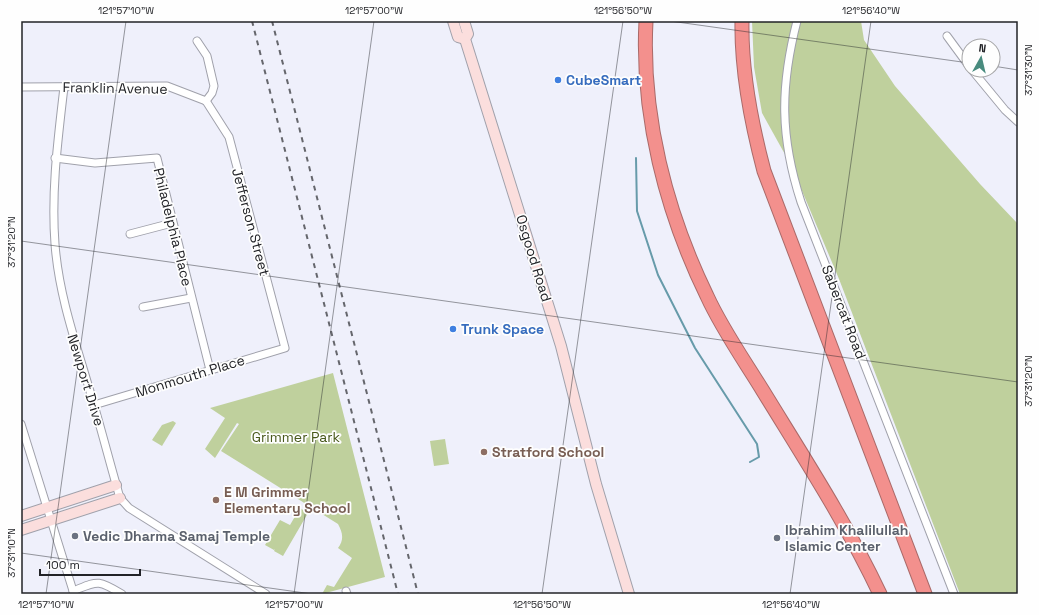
<svg xmlns="http://www.w3.org/2000/svg" width="1039" height="615" viewBox="0 0 1039 615" font-family="'Space Grotesk',sans-serif">
  <rect width="100%" height="100%" fill="#eff0fb"/>
  <g fill="#bfd09d">
    <path d="M 752,21 L 861,21 L 864,40 L 895,86 L 980,184 L 1018,224 L 1018,594 L 960,594 L 839,279 L 792,167 L 762,113 L 754,67 Z"/>
    <path d="M 333,373 L 385,577 L 322,594 L 327,585 L 334,587 L 352,558 L 338,548 C 344,540 343,533 338,524 L 221,451 L 239,424 L 237,423 L 215,458 L 205,449 L 225,418 L 210,408 Z"/>
    <path d="M 173,421 L 176,423 L 162,446 L 152,440 L 162,425 Z"/>
    <path d="M 445,439 L 449,464 L 434,466 L 430,441 Z"/>
    <path d="M 300,508 L 308,513 L 283,556 L 274,551 L 275,549 L 274,550 L 265,545 L 280,520 L 290,525 Z"/>
  </g>
  <g fill="none" stroke-linecap="round" stroke-linejoin="round">
    <path stroke="#679baa" stroke-width="2" d="M 636,158 L 637,211 L 658,275 L 695,348 L 757,444 L 759,457 L 750,462"/>
    <g stroke="#a0a1ab" stroke-width="9">
      <g id="street">
        <path d="M 797,21 C 780,87 780,137 801,202 L 954,594"/>
        <path d="M 947,36 L 969,66"/>
        <path d="M 197,41 L 207,56 L 214,86 L 212,93 L 206,101"/>
        <path d="M 972,70 L 1005,110 L 1018,122"/>
        <path d="M 21,87 L 167,86 L 206,101"/>
        <path d="M 64,87 C 58,139 51,191 55,244 C 59,299 79,352 94,405 C 103,436 111,467 120,498 L 129,508 L 266,594"/>
        <path d="M 55,158 L 95,163 L 157,158 L 210,370"/>
        <path d="M 130,234 L 172,223"/>
        <path d="M 143,307 L 191,298"/>
        <path d="M 94,405 L 285,348 L 229,137 L 206,101"/>
        <path d="M 21,424 L 74,594"/>
        <path d="M 73,591 C 98,581 97,579 122,594"/>
        <path d="M 346,591 L 347,594"/>
      </g>
    </g>
    <g stroke="#a0a1ab" stroke-width="12">
      <g id="secondary">
        <path d="M 453,21 L 458,37 L 465,39"/>
        <path d="M 464,21 L 468,34 L 465,39 L 561,346 L 596,484 L 629,594"/>
        <path d="M 21,516 L 116,485"/>
        <path d="M 21,530 L 120,498"/>
      </g>
    </g>
    <g stroke="#aa6a69" stroke-width="15">
      <g id="highway">
        <path d="M 646,21 C 641,115 666,212 707,296 C 722,329 744,360 763,391 C 804,458 847,524 880,594"/>
        <path d="M 742,21 C 741,72 751,122 764,171 L 925,594"/>
      </g>
    </g>
    <use href="#street" stroke="#fff" stroke-width="7"/>
    <use href="#secondary" stroke="#fbdedd" stroke-width="10"/>
    <use href="#highway" stroke="#f3908d" stroke-width="13"/>
    <g stroke="#65666c" stroke-width="2" stroke-dasharray="5 5" stroke-linecap="butt">
      <path d="M 252,21 L 398,594"/>
      <path d="M 272,21 L 418,594"/>
    </g>
  </g>
  <path fill="none" stroke="#222327" stroke-width="1" stroke-opacity="0.45" d="M 670,21 L 969,63M 993,66 L 1018,70M 21,241 L 1018,382M 21,553 L 312,594M 46,594 L 126,21M 294,594 L 374,21M 542,594 L 623,21M 790,594 L 871,21"/>
  <g fill="#3f7fe0" stroke="#fefefe" stroke-width="1.5">
    <circle cx="558" cy="80" r="4"/>
    <circle cx="453" cy="329" r="4"/>
  </g>
  <g fill="#8d6e63" stroke="#fefefe" stroke-width="1.5">
    <circle cx="484" cy="452" r="4"/>
    <circle cx="216" cy="500" r="4"/>
  </g>
  <g fill="#6b7280" stroke="#fefefe" stroke-width="1.5">
    <circle cx="75" cy="536" r="4"/>
    <circle cx="777" cy="538" r="4"/>
  </g>
  <g text-anchor="middle" dominant-baseline="central" stroke-width="3.5" stroke-linejoin="round" paint-order="stroke">
    <g font-size="14" font-weight="bold" fill="#366cbe" stroke="#fefefe" text-anchor="start">
      <text x="566" y="80">CubeSmart</text>
      <text x="461" y="329">Trunk Space</text>
    </g>
    <g font-size="14" fill="#222327" stroke="#fefefe">
      <text transform="translate(115 88) rotate(1)">Franklin Avenue</text>
      <text transform="translate(251 222) rotate(75)">Jefferson Street</text>
      <text transform="translate(173 227) rotate(76)">Philadelphia Place</text>
      <text transform="translate(534 258) rotate(73)">Osgood Road</text>
      <text transform="translate(844 312) rotate(69)">Sabercat Road</text>
      <text transform="translate(190 376) rotate(-17)">Monmouth Place</text>
      <text transform="translate(86 380) rotate(73)">Newport Drive</text>
    </g>
    <g font-size="14" fill="#48581b" stroke="#fefefe">
      <text x="296" y="437">Grimmer Park</text>
    </g>
    <g font-size="14" font-weight="bold" fill="#785e54" stroke="#fefefe" text-anchor="start">
      <text x="492" y="452">Stratford School</text>
      <text x="224" y="492">E M Grimmer<tspan x="224" dy="16">Elementary School</tspan></text>
    </g>
    <g font-size="14" font-weight="bold" fill="#5b616d" stroke="#fefefe" text-anchor="start">
      <text x="785" y="530">Ibrahim Khalilullah<tspan x="785" dy="16">Islamic Center</tspan></text>
      <text x="83" y="536">Vedic Dharma Samaj Temple</text>
    </g>
  </g>
  <rect width="1039" height="615" fill="none" stroke="#fefefe" stroke-width="44"/>
  <g transform="translate(981 58) rotate(8)"><circle r="19" fill="#fefefe" stroke="#a6a6a8"/>
  <path d="M0-3L7 15L0 10L-7 15Z" fill="#488b7e"/>
  <text y="-6" font-size="11" font-weight="bold" text-anchor="middle" fill="#222327">N</text>
  </g>
  <path d="M40 569v6h100v-6" fill="none" stroke="#222327" stroke-width="2"/>
  <text x="46" y="569" font-size="12" fill="#222327" stroke="#fefefe" stroke-width="3" paint-order="stroke">100 m</text>
  <rect x="22" y="22" width="995" height="571" fill="none" stroke="#222327" stroke-width="1.5"/>
  <g font-size="10" text-anchor="middle" fill="#222327">
    <text x="126" y="14">121°57'10"W</text>
    <text x="374" y="14">121°57'00"W</text>
    <text x="623" y="14">121°56'50"W</text>
    <text x="871" y="14">121°56'40"W</text>
    <text transform="translate(1028 70) rotate(-90)" y="4">37°31'30"N</text>
    <text transform="translate(11 242) rotate(-90)" y="4">37°31'20"N</text>
    <text transform="translate(1028 381) rotate(-90)" y="4">37°31'20"N</text>
    <text transform="translate(11 553) rotate(-90)" y="4">37°31'10"N</text>
    <text x="46" y="608">121°57'10"W</text>
    <text x="294" y="608">121°57'00"W</text>
    <text x="542" y="608">121°56'50"W</text>
    <text x="791" y="608">121°56'40"W</text>
  </g>
</svg>
